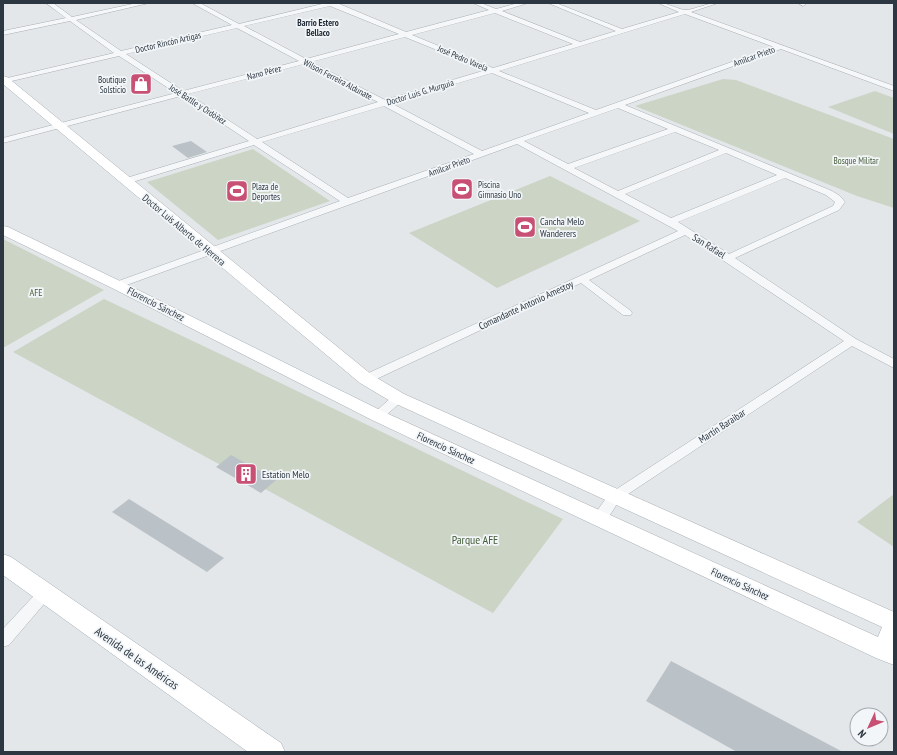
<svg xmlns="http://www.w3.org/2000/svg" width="897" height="755" viewBox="0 0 897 755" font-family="'PT Sans Narrow',sans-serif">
  <rect width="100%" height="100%" fill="#e3e7ea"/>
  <g fill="#cbd4c5">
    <path d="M 723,79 L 736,80 L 894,139 L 894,208 L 857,196 L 635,106 Z"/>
    <path d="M 875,91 L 894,98 L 894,134 L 828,107 Z"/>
    <path d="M 253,149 L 330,201 L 218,240 L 147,182 Z"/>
    <path d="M 550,176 L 640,221 L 497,288 L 409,233 Z"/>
    <path d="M 3,239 L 104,290 L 3,348 Z"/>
    <path d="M 104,299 C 258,371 410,446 563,519 L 493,613 L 13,352 Z"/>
    <path d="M 894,494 L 894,547 L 857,522 Z"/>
  </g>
  <g fill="#bac1c7">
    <path d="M 191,141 L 207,152 L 188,158 L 172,146 Z"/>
    <path d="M 231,455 L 276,480 L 261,493 L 216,467 Z"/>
    <path d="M 129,499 L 224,558 L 207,572 L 112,512 Z"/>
    <path d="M 671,661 L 843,752 L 737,752 L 646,701 Z"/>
  </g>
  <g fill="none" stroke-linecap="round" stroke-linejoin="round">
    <g stroke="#a8afb4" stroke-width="1">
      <g id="street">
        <path d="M 46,3 L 53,3 L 72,17 L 137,3 L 149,3 L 76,20 L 121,51 L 232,25 L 192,3 L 200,3 L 239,24 L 326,3 L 337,3 L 406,32 L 489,10 L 473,3 L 481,3 L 496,9 L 518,3 L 528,3 L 502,11 L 580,42 L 616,31 L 548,3 L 556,3 L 622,29 L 679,12 L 658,3 C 669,3 679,10 686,10 C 697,9 706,3 718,3 L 691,12 L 894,86 L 894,91 L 781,49 L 625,105 L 832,191 L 840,196 L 845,202 L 839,210 L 735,258 L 856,339 L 894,359 L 894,368 L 852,346 L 619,500 C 613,510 607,525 594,522 L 592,518 L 609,494 L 844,341 L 685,235 L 589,280 L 631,311 L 632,313 L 631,315 L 623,315 L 581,283 L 370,382 L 362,382 L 360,379 L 362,376 L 678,231 L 517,144 L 121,287 L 113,287 L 112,285 L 113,283 L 340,201 L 254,145 L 129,183 L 123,183 L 122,181 L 123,179 L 249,141 L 181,96 L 3,143 L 3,138 L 176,93 L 119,56 L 3,83 L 3,79 L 114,53 L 70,21 L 3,35 L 3,31 L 66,18 ZM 330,6 L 399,34 L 306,59 L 244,26 ZM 495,13 L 573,44 L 493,68 L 412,35 ZM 685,14 L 774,47 L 596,110 L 499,71 ZM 237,28 L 299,61 L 183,91 L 126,54 ZM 405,37 L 486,70 L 385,100 L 311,62 ZM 304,64 L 378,102 L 257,139 L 188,94 ZM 492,73 L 589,113 L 482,151 L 391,103 ZM 384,106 L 474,154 L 348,198 L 262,142 ZM 618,108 L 668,129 L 568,164 L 524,141 ZM 675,132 L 719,150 L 618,191 L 574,168 ZM 726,153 L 777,175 L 671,218 L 625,194 ZM 785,178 L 826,195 L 835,202 L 833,206 L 729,254 L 678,222 Z"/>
        <path d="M 798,3 L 805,3 L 806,4 L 803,6 Z"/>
        <path d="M 398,394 L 402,395 L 404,398 L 402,401 L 382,419 L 374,419 L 372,416 L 374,413 L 394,395 Z"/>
        <path d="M 45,587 L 50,589 L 53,593 L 50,597 L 9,645 L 3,647 L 3,629 L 40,589 Z"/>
      </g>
    </g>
    <g stroke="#a8afb4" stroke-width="1">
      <path id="secondary" d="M 3,76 L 7,77 L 372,375 L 404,394 L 894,612 L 894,665 L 876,658 L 372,420 L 112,288 L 3,235 L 3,226 L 8,227 L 122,282 L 384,412 L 878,637 L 882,627 L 392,402 L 360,383 L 3,84 Z"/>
    </g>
    <g stroke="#a3adb5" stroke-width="1">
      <path id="primary" d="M 3,554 L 11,557 L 281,743 L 285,752 L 248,752 L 3,575 Z"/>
    </g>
    <use href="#street" fill="#f6f7f9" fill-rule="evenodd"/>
    <use href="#secondary" fill="#fff" fill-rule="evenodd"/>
    <use href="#primary" fill="#fff" fill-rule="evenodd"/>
  </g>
  <defs>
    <g id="shop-square" transform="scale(1.15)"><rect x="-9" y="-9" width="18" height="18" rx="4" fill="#c85074" stroke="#f3f6f8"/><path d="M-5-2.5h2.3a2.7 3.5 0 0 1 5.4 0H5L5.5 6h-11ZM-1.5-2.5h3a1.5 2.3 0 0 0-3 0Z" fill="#fff"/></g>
    <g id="stadium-square" transform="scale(1.15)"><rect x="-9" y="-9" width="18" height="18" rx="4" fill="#c85074" stroke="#f3f6f8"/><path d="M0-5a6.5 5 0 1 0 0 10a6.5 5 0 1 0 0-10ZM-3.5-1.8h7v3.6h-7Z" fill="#fff"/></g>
    <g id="building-square" transform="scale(1.15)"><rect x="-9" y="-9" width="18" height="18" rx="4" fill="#c85074" stroke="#f3f6f8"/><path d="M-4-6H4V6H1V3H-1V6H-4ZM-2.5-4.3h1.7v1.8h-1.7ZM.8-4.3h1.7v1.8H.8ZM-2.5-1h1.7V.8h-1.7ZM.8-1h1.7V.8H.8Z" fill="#fff"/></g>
  </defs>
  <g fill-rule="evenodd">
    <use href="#shop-square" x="141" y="84"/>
    <use href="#stadium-square" x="462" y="189"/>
    <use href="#stadium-square" x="237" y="191"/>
    <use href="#stadium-square" x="525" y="227"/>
    <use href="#building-square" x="246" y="474"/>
  </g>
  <g text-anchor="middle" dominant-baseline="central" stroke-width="3.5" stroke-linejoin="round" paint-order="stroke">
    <g font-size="9" font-weight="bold" fill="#1e2833" stroke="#f3f6f8">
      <text x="318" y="22">Barrio Estero<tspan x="318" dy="10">Bellaco</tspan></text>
    </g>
    <g font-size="9" fill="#2c3742" stroke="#f3f6f8">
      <text transform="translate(168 42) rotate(-13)">Doctor Rincón Artigas</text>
      <text transform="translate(754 56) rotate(-20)">Amilcar Prieto</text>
      <text transform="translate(463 58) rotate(23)">José Pedro Varela</text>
      <text transform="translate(264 72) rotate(-15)">Nano Pérez</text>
      <text transform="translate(338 79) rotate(28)">Wilson Ferreira Aldunate</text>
      <text transform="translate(420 92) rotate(-17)">Doctor Luis G. Murguia</text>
      <text transform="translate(198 104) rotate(33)">José Batlle y Ordóñez</text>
      <text transform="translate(449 166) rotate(-20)">Amilcar Prieto</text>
    </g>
    <g font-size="9" fill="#2c3742" stroke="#f3f6f8" text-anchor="start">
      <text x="126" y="79" text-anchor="end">Boutique<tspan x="126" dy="10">Solsticio</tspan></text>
      <text x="478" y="184">Piscina<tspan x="478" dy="10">Gimnasio Uno</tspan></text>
      <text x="252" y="186">Plaza de<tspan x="252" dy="10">Deportes</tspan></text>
    </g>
    <g font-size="9" fill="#465d3a" stroke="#f3f6f8">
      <text x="856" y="160">Bosque Militar</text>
    </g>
    <g font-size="10" fill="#2c3742" stroke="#f3f6f8" text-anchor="start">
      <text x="540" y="221">Cancha Melo<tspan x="540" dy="12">Wanderers</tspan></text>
      <text x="262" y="474">Estatíon Melo</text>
    </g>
    <g font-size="10" fill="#2c3742" stroke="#f3f6f8">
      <text transform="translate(184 230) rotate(40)">Doctor Luis Alberto de Herrera</text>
      <text transform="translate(709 246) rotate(32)">San Rafael</text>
      <text transform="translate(156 304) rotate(27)">Florencio Sánchez</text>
      <text transform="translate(526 305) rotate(-25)">Comandante Antonio Amestoy</text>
      <text transform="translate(722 426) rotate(-33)">Martín Baraibar</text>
      <text transform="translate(446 448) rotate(25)">Florencio Sánchez</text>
      <text transform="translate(740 584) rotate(25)">Florencio Sánchez</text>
    </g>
    <g font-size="10" fill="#465d3a" stroke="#f3f6f8">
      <text x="36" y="292">AFE</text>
    </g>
    <g font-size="12" fill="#465d3a" stroke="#f3f6f8">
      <text x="475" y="539">Parque AFE</text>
    </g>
    <g font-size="12" fill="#2c3742" stroke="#f3f6f8">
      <text transform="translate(137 658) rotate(35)">Avenida de las Américas</text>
    </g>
  </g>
  <rect width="897" height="755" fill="none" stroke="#2c3742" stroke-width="8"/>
  <g transform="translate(869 727) rotate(226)"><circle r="19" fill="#f3f6f8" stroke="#a3aaaf"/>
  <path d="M0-3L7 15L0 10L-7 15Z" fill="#c85074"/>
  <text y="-6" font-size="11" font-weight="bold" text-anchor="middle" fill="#2c3742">N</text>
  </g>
</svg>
